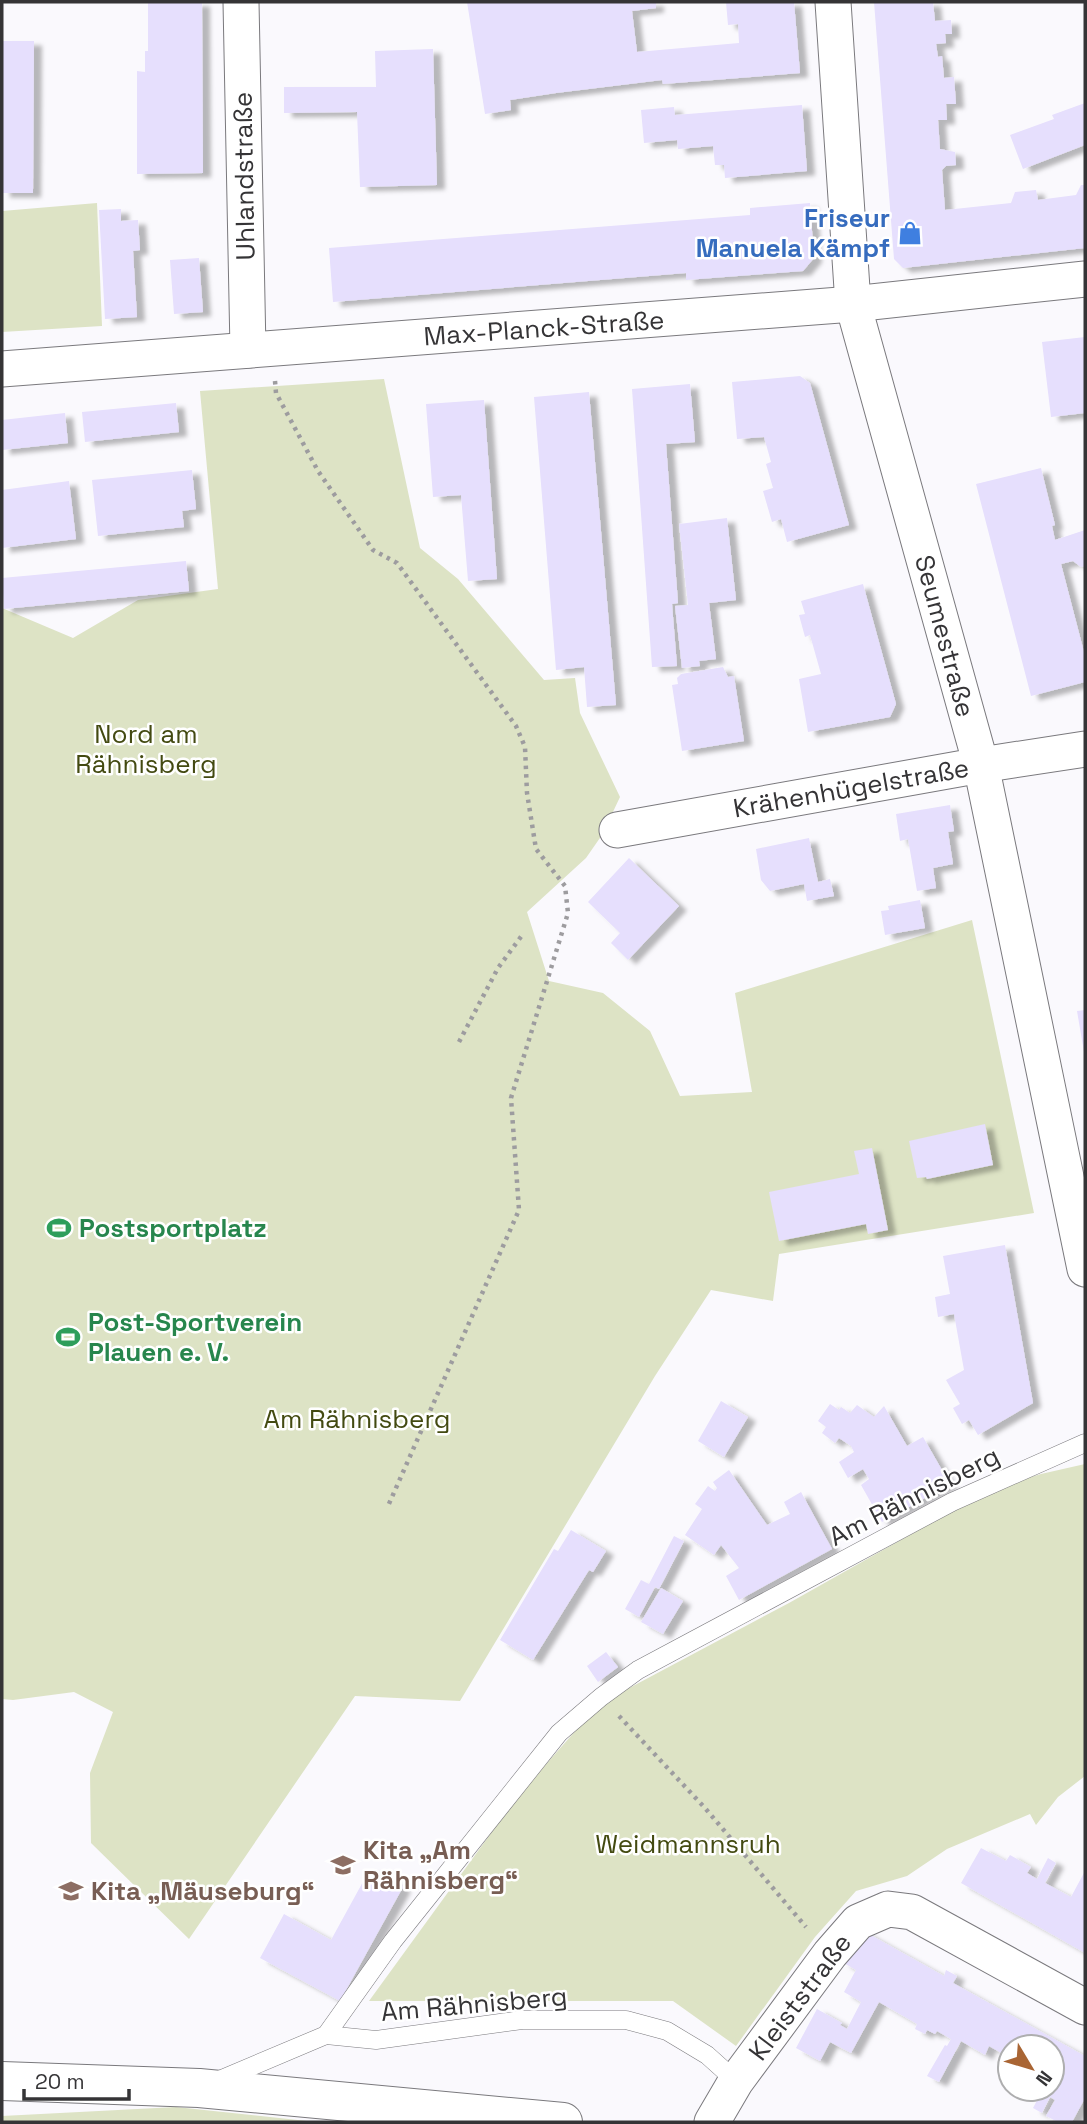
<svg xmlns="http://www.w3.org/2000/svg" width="1087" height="2124" viewBox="0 0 1087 2124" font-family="'Space Grotesk',sans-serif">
  <defs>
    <filter id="shadow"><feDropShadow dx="8" dy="4.5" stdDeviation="2" flood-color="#0004"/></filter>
  </defs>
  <rect width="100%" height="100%" fill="#faf9fd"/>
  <g fill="#dde3c5">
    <path d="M 97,203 L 102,326 L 2,332 L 2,211 Z"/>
    <path d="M 384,379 L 420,548 L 458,579 L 544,680 L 575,678 L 580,713 L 620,797 L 602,835 L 586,858 L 527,912 L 549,981 L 603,993 L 650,1031 L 680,1096 L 752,1092 L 735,993 L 972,920 L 1034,1213 L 779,1254 L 773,1301 L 711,1290 L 655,1376 L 460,1701 L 355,1696 L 189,1939 L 91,1843 L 90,1773 L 113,1712 L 74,1692 L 13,1700 L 2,1699 L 2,608 L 73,638 L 138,600 L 218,589 L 200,391 Z"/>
    <path d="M 1085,1464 L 1085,1776 L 1058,1797 L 1036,1825 L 1030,1814 L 947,1849 L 907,1876 L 856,1891 L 815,1937 L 736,2046 L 673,2001 L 369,2001 L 518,1796 L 585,1720 L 618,1694 L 789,1603 L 993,1488 L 1041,1474 Z"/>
    <path d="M 176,2107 L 316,2122 L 2,2122 L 2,2116 Z"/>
  </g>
  <g fill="#e6dffd" filter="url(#shadow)">
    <path d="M 148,2 L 202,2 L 203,173 L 137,174 L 137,71 L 145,72 L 145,51 L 148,51 Z"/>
    <path d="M 467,2 L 656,2 L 656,8 L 632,11 L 637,52 L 739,43 L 738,24 L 728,25 L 726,2 L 794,2 L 800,73 L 663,84 L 662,80 L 556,93 L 510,100 L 511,110 L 485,114 Z"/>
    <path d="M 874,2 L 933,2 L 935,21 L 951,20 L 952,34 L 945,34 L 946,43 L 936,44 L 938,57 L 942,56 L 944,78 L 954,77 L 956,104 L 946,104 L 947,120 L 938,120 L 940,149 L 955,152 L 956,165 L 946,166 L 942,170 L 945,210 L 1011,203 L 1015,192 L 1036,190 L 1038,200 L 1076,195 L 1081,185 L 1085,185 L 1085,248 L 903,268 L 894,259 Z"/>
    <path d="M 2,41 L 34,41 L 33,193 L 2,193 Z"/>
    <path d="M 433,49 L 437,185 L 360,187 L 357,112 L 284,113 L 284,87 L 376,87 L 375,51 Z"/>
    <path d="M 1085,103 L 1085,145 L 1023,169 L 1010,135 L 1054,119 L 1052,115 Z"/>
    <path d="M 802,105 L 807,171 L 725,178 L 724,165 L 715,165 L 713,146 L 678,149 L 677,140 L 644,143 L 641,110 L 674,107 L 675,115 Z"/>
    <path d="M 810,203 L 814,258 L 803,271 L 686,280 L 686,273 L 333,302 L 329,248 L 750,215 L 750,208 Z"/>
    <path d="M 121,209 L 121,221 L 138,220 L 140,250 L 133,251 L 137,317 L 105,319 L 99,210 Z"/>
    <path d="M 199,258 L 203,312 L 174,314 L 170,260 Z"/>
    <path d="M 1085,337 L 1085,413 L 1051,417 L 1042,342 Z"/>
    <path d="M 800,376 L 810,383 L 849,525 L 787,542 L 781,519 L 772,522 L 763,491 L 773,488 L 766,464 L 771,462 L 764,437 L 737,439 L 732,382 Z"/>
    <path d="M 690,384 L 695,442 L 666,444 L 678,603 L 672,604 L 677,666 L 652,667 L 632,389 Z"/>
    <path d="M 589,392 L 616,705 L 587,707 L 584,667 L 556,670 L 534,397 Z"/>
    <path d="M 484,400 L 497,579 L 468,581 L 461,495 L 433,497 L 426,404 Z"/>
    <path d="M 176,403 L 179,432 L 85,442 L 82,412 Z"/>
    <path d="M 65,413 L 68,443 L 2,450 L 2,420 Z"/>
    <path d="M 1041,468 L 1055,525 L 1052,526 L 1055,540 L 1085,530 L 1085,566 L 1081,567 L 1073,561 L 1061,564 L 1085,656 L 1085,682 L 1031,696 L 976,484 Z"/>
    <path d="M 192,470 L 196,509 L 182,511 L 184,527 L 98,536 L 92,480 Z"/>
    <path d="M 69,481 L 76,539 L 2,548 L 2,490 Z"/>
    <path d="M 727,518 L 736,600 L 709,603 L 716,659 L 699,661 L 700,666 L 682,668 L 675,606 L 688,605 L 679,524 Z"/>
    <path d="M 186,561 L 189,591 L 4,609 L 2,578 Z"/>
    <path d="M 863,584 L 896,704 L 890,717 L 808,732 L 799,679 L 821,674 L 810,635 L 805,637 L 799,615 L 805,614 L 801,601 Z"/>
    <path d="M 723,667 L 728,677 L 734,676 L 744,741 L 682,751 L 672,685 L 678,684 L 677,678 L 681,674 Z"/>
    <path d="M 950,805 L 954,831 L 948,832 L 953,864 L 933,868 L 936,888 L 917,891 L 908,839 L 900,841 L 896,814 Z"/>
    <path d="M 809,838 L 818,882 L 830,879 L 834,896 L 807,901 L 804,884 L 770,891 L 761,880 L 756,849 Z"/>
    <path d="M 629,858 L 679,906 L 628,960 L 611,943 L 620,933 L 588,902 Z"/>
    <path d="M 920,900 L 925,928 L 885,935 L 881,911 L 889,910 L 888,906 Z"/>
    <path d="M 1085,1010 L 1085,1052 L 1084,1052 L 1077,1011 Z"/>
    <path d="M 985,1124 L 993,1165 L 927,1179 L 926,1177 L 917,1178 L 909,1141 Z"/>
    <path d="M 872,1148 L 888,1230 L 868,1234 L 866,1224 L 779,1241 L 769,1192 L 859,1174 L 854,1151 Z"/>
    <path d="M 1005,1245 L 1033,1403 L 978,1435 L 969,1420 L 962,1424 L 953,1408 L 960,1404 L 946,1380 L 964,1370 L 954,1314 L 938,1317 L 935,1297 L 950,1294 L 943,1256 Z"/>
    <path d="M 721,1401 L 748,1417 L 724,1457 L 698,1441 Z"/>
    <path d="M 830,1404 L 839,1410 L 841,1407 L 850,1413 L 857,1405 L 874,1417 L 884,1406 L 907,1446 L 923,1437 L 950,1484 L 882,1522 L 861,1485 L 869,1479 L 863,1469 L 848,1478 L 839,1462 L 854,1452 L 851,1446 L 839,1438 L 835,1443 L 822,1433 L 826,1427 L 818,1421 Z"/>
    <path d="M 729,1470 L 767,1525 L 790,1514 L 784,1502 L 801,1492 L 832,1549 L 739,1600 L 726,1576 L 739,1568 L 721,1545 L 714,1555 L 685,1535 L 702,1509 L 695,1504 L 708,1486 L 715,1491 L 717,1488 L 713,1482 Z"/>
    <path d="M 571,1530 L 606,1551 L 593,1572 L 589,1570 L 533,1660 L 500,1640 L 554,1549 L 558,1551 Z"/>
    <path d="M 674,1536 L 684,1541 L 659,1589 L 655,1587 L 639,1617 L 625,1609 L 641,1580 L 649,1584 Z"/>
    <path d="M 661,1588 L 683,1601 L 663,1634 L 641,1622 Z"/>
    <path d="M 606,1652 L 618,1667 L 598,1682 L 587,1666 Z"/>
    <path d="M 981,1848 L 1006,1861 L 1010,1855 L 1031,1867 L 1027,1873 L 1037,1879 L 1048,1858 L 1056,1863 L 1045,1883 L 1071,1897 L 1085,1871 L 1085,1953 L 961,1883 Z"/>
    <path d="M 370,1869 L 403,1887 L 340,2001 L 260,1958 L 284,1914 L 331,1940 Z"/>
    <path d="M 860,1929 L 944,1976 L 946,1970 L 957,1976 L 953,1983 L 1085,2056 L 1085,2098 L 1072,2122 L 1058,2122 L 1046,2116 L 1055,2100 L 1050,2097 L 1042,2113 L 1033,2108 L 1043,2089 L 1052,2089 L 1052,2047 L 1010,2047 L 1010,2058 L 989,2046 L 985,2055 L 961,2041 L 939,2082 L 927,2076 L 945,2045 L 947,2046 L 951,2039 L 937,2031 L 935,2034 L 927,2030 L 925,2034 L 915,2029 L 917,2024 L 879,2002 L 851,2053 L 830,2042 L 820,2061 L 796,2048 L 817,2009 L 842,2023 L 840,2025 L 847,2029 L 861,2002 L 844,1992 L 856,1970 L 842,1962 Z"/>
  </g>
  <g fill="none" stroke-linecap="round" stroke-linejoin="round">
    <g stroke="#7a797d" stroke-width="19">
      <g id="lane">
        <path d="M 326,2035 L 376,2040 L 522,2020 L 626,2020 L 667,2031 L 707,2055 L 736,2081"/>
        <path d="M 217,2081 L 326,2035 L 393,1941 L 559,1733 L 601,1697 L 638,1670 L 952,1502 L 1085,1443"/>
      </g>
    </g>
    <g stroke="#7a797d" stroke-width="37">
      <g id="street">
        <path d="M 241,2 L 248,350"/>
        <path d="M 833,2 L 853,304 L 981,765 L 1085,1269"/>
        <path d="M 2,369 L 853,304 L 1085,279"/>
        <path d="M 617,830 L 981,765 L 1085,749"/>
        <path d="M 712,2122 L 736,2081 L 830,1954 L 858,1922 L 888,1909 L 912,1912 L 1085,2007"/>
      </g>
    </g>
    <g stroke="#7a797d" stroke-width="40">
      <path id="secondary" d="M 2,2081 L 199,2088 L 563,2122"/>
    </g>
    <g stroke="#9d9c9f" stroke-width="4.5" stroke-dasharray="3.5 5" stroke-linecap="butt">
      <path d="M 275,381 L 276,393 L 318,471 L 373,550 L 397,563 L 516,726 L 525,747 L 527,793 L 536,849 L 565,886 L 568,913 L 511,1098 L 519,1210 L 388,1506"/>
      <path d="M 459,1042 L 498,968 L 523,934"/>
      <path d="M 619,1716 L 705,1808 L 806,1927"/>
    </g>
    <use href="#lane" stroke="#fff" stroke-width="18"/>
    <use href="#street" stroke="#fff" stroke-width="35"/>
    <use href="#secondary" stroke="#fff" stroke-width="38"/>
  </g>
  <defs>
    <g id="shop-bare" transform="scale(1.89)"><path d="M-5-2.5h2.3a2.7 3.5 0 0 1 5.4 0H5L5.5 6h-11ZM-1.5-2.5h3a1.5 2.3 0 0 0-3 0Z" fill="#3f7fe0" stroke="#fff" stroke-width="2.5" paint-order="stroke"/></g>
    <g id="stadium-bare" transform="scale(1.89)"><path d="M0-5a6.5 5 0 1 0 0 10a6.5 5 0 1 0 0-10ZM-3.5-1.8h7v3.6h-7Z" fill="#2e9e5b" stroke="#fff" stroke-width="2.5" paint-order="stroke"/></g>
    <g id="school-bare" transform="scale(1.89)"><path d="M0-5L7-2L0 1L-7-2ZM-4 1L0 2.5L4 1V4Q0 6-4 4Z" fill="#8d6e63" stroke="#fff" stroke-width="2.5" paint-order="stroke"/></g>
  </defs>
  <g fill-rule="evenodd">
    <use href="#shop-bare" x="910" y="233"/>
    <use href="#stadium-bare" x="59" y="1228"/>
    <use href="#stadium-bare" x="68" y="1337"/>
    <use href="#school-bare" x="343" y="1865"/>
    <use href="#school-bare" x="71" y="1891"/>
  </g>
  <g text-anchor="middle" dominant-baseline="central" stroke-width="5" stroke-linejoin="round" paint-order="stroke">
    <g font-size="26" fill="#353436" stroke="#fff">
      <text transform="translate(244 176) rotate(-91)">Uhlandstraße</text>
      <text transform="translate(544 328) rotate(-4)">Max-Planck-Straße</text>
      <text transform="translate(945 636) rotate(75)">Seumestraße</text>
      <text transform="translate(851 788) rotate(-10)">Krähenhügelstraße</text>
      <text transform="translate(914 1496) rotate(-27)">Am Rähnisberg</text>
      <text transform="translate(800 1997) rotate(-53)">Kleiststraße</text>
      <text transform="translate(474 2004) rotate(-5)">Am Rähnisberg</text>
    </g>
    <g font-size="26" font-weight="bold" fill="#366cbe" stroke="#fff" text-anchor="end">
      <text x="890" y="218">Friseur<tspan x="890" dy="30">Manuela Kämpf</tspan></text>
    </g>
    <g font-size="26" fill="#434a11" stroke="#fff">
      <text x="146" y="734">Nord am<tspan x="146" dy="30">Rähnisberg</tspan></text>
      <text x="357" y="1419">Am Rähnisberg</text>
      <text x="688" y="1844">Weidmannsruh</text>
    </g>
    <g font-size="26" font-weight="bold" fill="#27864d" stroke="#fff" text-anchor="start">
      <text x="79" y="1228">Postsportplatz</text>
      <text x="88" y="1322">Post-Sportverein<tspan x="88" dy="30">Plauen e. V.</tspan></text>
    </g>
    <g font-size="26" font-weight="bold" fill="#785e54" stroke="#fff" text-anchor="start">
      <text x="363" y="1850">Kita „Am<tspan x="363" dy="30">Rähnisberg“</tspan></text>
      <text x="91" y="1891">Kita „Mäuseburg“</text>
    </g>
  </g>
  <rect width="1087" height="2124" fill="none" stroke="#353436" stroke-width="7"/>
  <g transform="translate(1031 2068) rotate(128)"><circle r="33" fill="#ffffff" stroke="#aeaeaf" stroke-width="2"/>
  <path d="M0-5L12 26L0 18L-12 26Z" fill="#a96534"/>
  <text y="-10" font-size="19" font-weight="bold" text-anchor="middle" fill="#353436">N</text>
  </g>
  <path d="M24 2089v10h105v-10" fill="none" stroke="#353436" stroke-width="3.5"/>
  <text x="35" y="2089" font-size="21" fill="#353436" stroke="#ffffff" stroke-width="5" paint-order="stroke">20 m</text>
</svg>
